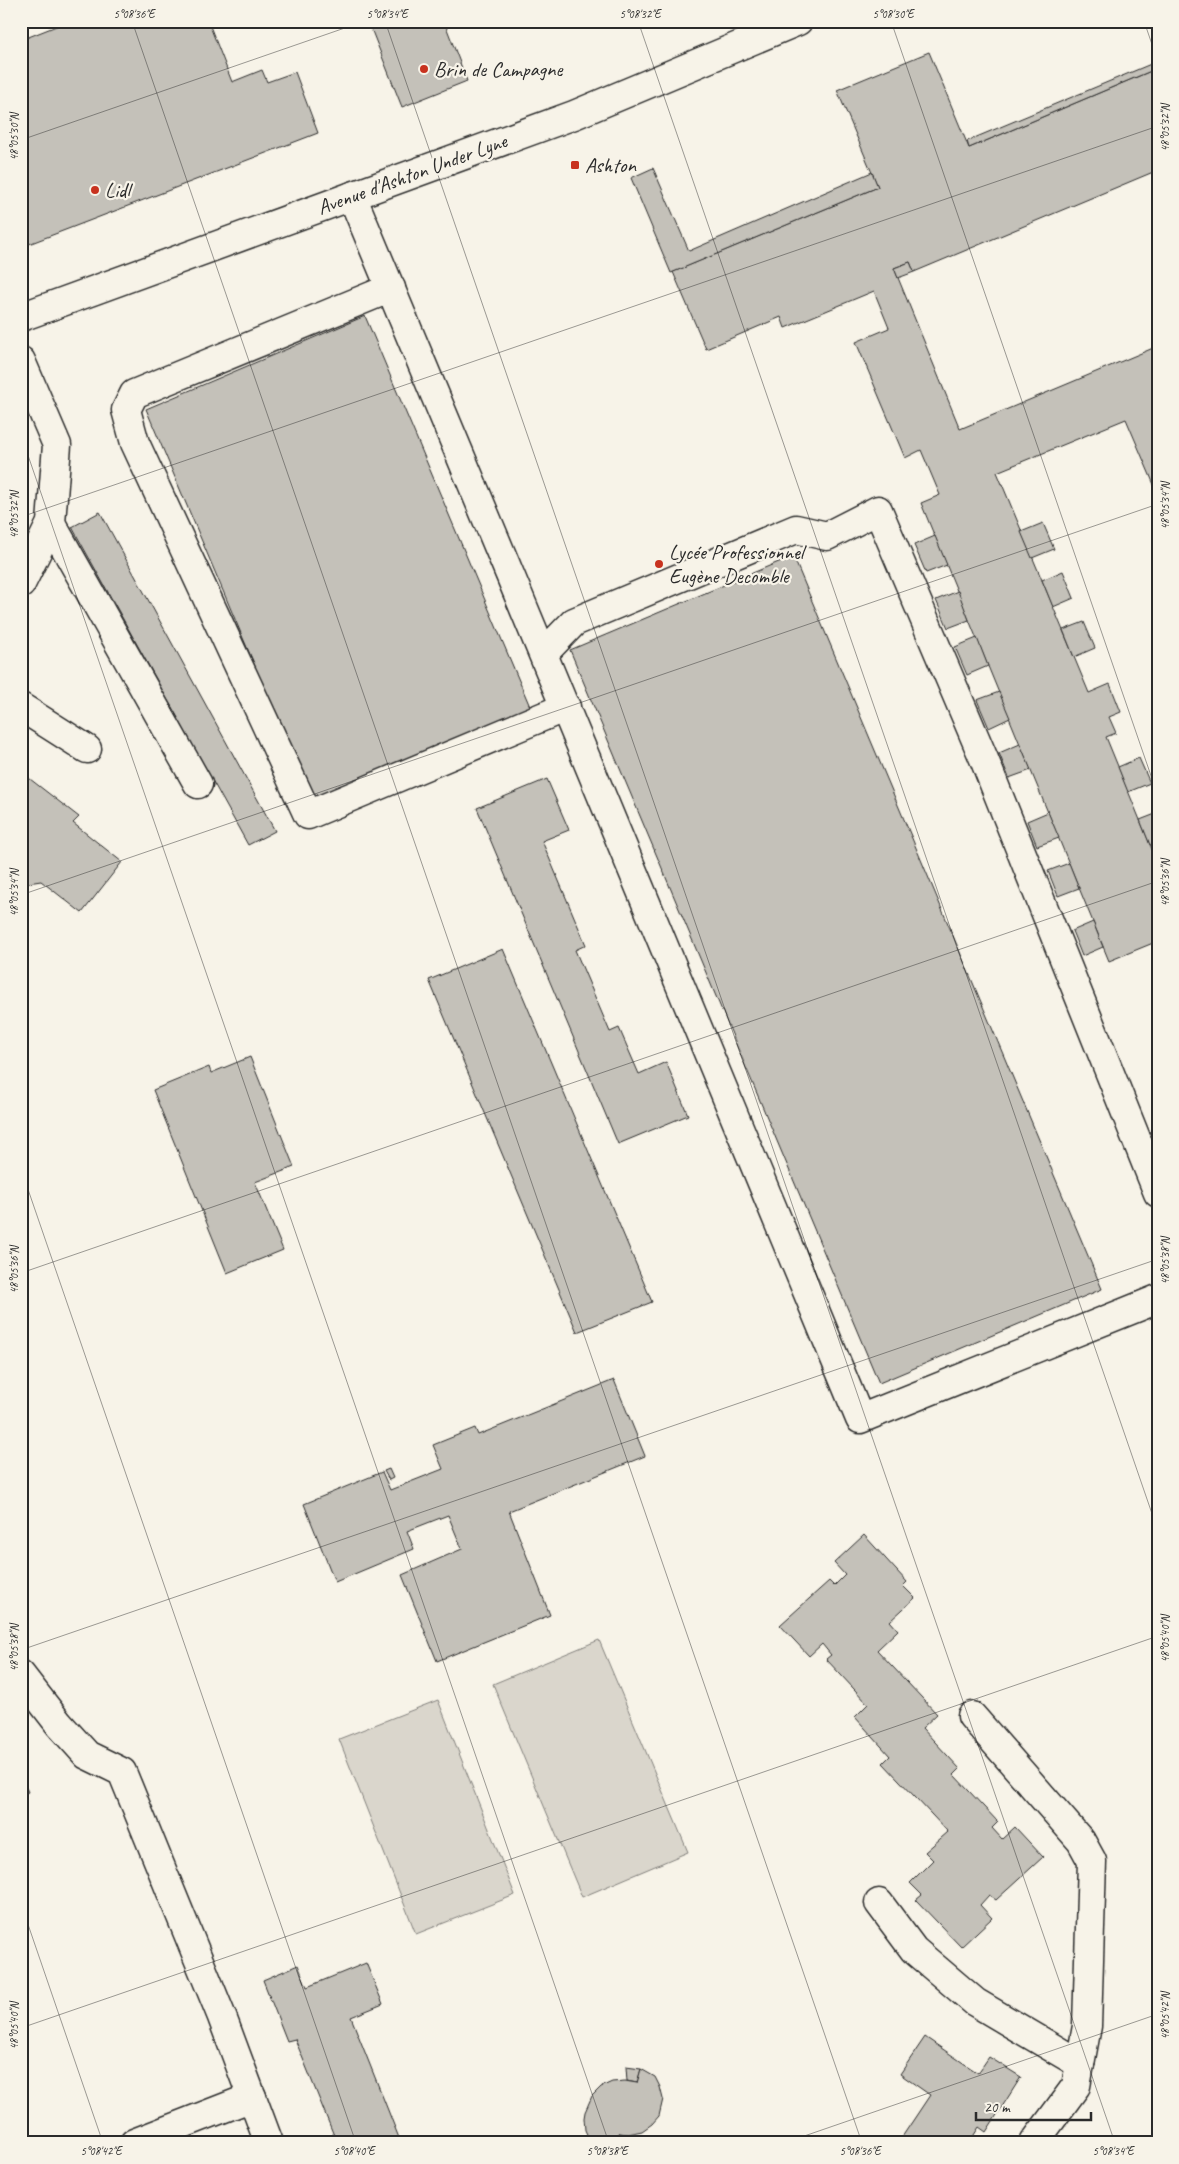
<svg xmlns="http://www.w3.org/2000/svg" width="1179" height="2164" viewBox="0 0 1179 2164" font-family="Caveat,sans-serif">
  <rect width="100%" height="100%" fill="#f7f3e8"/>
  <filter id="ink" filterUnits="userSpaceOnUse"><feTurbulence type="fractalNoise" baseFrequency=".02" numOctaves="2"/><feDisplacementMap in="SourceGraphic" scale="10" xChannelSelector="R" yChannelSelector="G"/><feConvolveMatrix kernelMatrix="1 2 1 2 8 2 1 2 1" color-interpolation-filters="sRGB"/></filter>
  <g filter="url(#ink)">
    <g fill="#dad6cc" stroke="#82807c">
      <path d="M 599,1640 L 688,1852 L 582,1897 L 493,1684 Z"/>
      <path d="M 438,1700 L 515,1895 L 416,1934 L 339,1739 Z"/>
    </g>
    <g fill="#c4c1b9" stroke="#2b2b2b">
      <path d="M 69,21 L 208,21 L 232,82 L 262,70 L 267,82 L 295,72 L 318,133 L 21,247 L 21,40 Z"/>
      <path d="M 368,21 L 444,21 L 467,81 L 402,107 Z"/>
      <path d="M 568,21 L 592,21 L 571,29 Z"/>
      <path d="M 929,52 L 969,148 L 1158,68 L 1158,170 L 914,272 L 910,262 L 894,268 L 960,429 L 1158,346 L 1158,494 L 1126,419 L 997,472 L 1089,693 L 1110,684 L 1121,712 L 1109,717 L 1116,733 L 1106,737 L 1158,864 L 1158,941 L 1109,961 L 921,503 L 940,495 L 921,450 L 905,458 L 856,342 L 889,328 L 874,291 L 785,328 L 781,317 L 706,349 L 673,272 L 878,187 L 837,90 Z"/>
      <path d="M 1158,61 L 1158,68 L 969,148 L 967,141 Z"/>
      <path d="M 653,168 L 689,251 L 872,172 L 878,187 L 671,273 L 631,178 Z"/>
      <path d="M 910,262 L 914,272 L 898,278 L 894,268 Z"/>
      <path d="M 365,316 L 531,709 L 312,801 L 146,409 Z"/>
      <path d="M 100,512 L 275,831 L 248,845 L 72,527 Z"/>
      <path d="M 1043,523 L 1054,549 L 1032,558 L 1021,532 Z"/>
      <path d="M 935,536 L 947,565 L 926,573 L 914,545 Z"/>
      <path d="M 793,556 L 1102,1289 L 879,1383 L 570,650 Z"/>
      <path d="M 1063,571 L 1074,598 L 1053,607 L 1042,580 Z"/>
      <path d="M 958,591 L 969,620 L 948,628 L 936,600 Z"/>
      <path d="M 1084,622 L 1095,648 L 1074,657 L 1063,630 Z"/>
      <path d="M 977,638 L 988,666 L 967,675 L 955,647 Z"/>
      <path d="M 999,692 L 1010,718 L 989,728 L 977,700 Z"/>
      <path d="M 1020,744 L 1031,770 L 1009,778 L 999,753 Z"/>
      <path d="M 1139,758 L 1150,783 L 1128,792 L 1118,767 Z"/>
      <path d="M 21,772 L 79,817 L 73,823 L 122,862 L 82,913 L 41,881 L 28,883 L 21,890 Z"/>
      <path d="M 547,779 L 569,830 L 542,841 L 586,945 L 575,950 L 610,1032 L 619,1028 L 639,1074 L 666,1062 L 688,1115 L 618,1144 L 477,808 Z"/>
      <path d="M 1048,812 L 1059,838 L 1037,846 L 1027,821 Z"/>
      <path d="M 1158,813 L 1158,842 L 1150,845 L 1140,820 Z"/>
      <path d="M 1069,863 L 1079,888 L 1058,896 L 1048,871 Z"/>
      <path d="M 1093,922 L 1103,947 L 1082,956 L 1072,931 Z"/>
      <path d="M 503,949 L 652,1302 L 577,1332 L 429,980 Z"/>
      <path d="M 250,1057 L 294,1167 L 255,1182 L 283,1250 L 227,1273 L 153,1090 L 209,1067 L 211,1073 Z"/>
      <path d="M 614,1380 L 645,1456 L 509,1511 L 550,1615 L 437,1661 L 402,1575 L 462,1549 L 448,1515 L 407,1531 L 414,1549 L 335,1582 L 304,1504 L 382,1472 L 390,1490 L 443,1469 L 433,1445 L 475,1428 L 478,1435 Z"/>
      <path d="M 389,1469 L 393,1478 L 389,1480 L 384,1471 Z"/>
      <path d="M 864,1535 L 907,1582 L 903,1586 L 915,1598 L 890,1621 L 898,1630 L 877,1650 L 937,1714 L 922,1728 L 960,1769 L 954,1775 L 998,1822 L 992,1828 L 1002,1839 L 1015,1827 L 1043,1857 L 996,1900 L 989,1895 L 980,1905 L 992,1918 L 961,1947 L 916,1900 L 922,1895 L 910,1883 L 933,1860 L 925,1852 L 948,1832 L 883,1763 L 890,1756 L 855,1717 L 868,1704 L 826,1659 L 831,1655 L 822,1644 L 809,1656 L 780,1625 L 829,1581 L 834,1586 L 845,1575 L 834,1563 Z"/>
      <path d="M 21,1776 L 28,1792 L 21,1795 Z"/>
      <path d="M 366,1963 L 383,2004 L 351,2017 L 401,2143 L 337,2143 L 295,2039 L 287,2041 L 263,1980 L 298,1965 L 307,1987 Z"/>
      <path d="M 925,2037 L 978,2073 L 989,2057 L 1021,2077 L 986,2132 L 979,2127 L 969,2143 L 898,2143 L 930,2095 L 900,2074 Z"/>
      <path d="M 626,2067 L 641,2069 L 637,2083 L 627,2081 Z"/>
      <path d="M 641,2069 L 655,2077 L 660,2087 L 663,2099 L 659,2116 L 652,2124 L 642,2131 L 628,2134 L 618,2133 L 614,2143 L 591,2143 L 585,2130 L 584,2118 L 585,2112 L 592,2096 L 601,2087 L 612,2082 L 625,2081 L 637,2083 Z"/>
      <path d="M 618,2133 L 628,2134 L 631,2143 L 614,2143 Z"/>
    </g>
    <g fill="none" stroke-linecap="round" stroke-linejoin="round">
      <g stroke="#2b2b2b" stroke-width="31">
        <g id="minor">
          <path d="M 352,196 C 523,603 690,1012 860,1419 L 1158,1299"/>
          <path d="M 391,288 L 134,394 L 126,410 L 135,443 L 308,815 L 566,707"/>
          <path d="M 21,317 L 574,115 L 798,21"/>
          <path d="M 21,361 L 57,445 L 51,523 L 21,584"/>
          <path d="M 51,523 L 198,784"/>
          <path d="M 544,653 L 574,622 L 796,529 L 827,536 L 878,510 L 984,759 L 1158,1193"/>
          <path d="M 21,707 L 87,749"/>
          <path d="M 21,1675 L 59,1724 L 87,1755 L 122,1772 L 222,2017 L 269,2143"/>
          <path d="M 972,1716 L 1081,1841 L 1092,1861 L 1087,2026 L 1076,2086 L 1034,2143"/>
          <path d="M 879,1903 L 914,1950 L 975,2002 L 1080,2064"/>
          <path d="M 134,2143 L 252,2097"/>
        </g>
      </g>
      <use href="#minor" stroke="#f7f3e8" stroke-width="28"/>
    </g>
  </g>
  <path fill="none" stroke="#2b2b2b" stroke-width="1" stroke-opacity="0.45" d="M 132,21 L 862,2143M 385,21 L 1115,2143M 638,21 L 1158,1531M 891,21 L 1158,796M 1144,21 L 1158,62M 21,140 L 365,21M 21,435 L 609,2143M 21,517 L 1158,126M 21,895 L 1158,504M 21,1169 L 356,2143M 21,1273 L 1158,881M 21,1650 L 1158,1259M 21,1904 L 103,2143M 21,2028 L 1158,1636M 784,2143 L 1158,2014"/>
  <g fill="#c8321e" stroke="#f7f3e8" stroke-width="2">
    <circle cx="424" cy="69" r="5"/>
    <rect x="570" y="160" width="10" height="10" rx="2.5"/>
    <circle cx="95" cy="190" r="5"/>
    <circle cx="659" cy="564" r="5"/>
  </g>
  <g text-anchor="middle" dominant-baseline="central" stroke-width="4.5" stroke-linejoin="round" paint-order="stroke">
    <g font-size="21" fill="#2b2b2b" stroke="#f7f3e8" text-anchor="start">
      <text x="434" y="69">Brin de Campagne</text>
      <text x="585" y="165">Ashton</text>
      <text x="105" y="190">Lidl</text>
      <text x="669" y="552">Lycée Professionnel<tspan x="669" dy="24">Eugène Decomble</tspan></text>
    </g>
    <g font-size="21" fill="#2b2b2b" stroke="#f7f3e8">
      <text transform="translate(412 174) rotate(-20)">Avenue d'Ashton Under Lyne</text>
    </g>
  </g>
  <rect width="1179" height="2164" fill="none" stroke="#f7f3e8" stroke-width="55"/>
  <path d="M976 2112v8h115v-8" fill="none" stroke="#2b2b2b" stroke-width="2.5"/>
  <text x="984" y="2112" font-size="15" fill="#2b2b2b" stroke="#f7f3e8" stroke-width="4" paint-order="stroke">20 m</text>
  <rect x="28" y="28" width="1124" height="2108" fill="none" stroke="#2b2b2b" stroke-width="2"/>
  <g font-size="12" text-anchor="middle" fill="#2b2b2b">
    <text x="134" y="18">5°08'36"E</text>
    <text x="387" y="18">5°08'34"E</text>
    <text x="640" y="18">5°08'32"E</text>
    <text x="893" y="18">5°08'30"E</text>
    <text transform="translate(1165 128) rotate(-90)" y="4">48°05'32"N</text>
    <text transform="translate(14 137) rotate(-90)" y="4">48°05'30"N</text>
    <text transform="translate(1165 506) rotate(-90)" y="4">48°05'34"N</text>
    <text transform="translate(14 515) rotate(-90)" y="4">48°05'32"N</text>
    <text transform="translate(1165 883) rotate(-90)" y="4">48°05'36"N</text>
    <text transform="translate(14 893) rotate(-90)" y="4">48°05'34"N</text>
    <text transform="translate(1165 1261) rotate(-90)" y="4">48°05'38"N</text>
    <text transform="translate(14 1270) rotate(-90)" y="4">48°05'36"N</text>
    <text transform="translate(1165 1639) rotate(-90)" y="4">48°05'40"N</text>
    <text transform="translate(14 1648) rotate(-90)" y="4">48°05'38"N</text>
    <text transform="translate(1165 2016) rotate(-90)" y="4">48°05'42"N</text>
    <text transform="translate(14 2026) rotate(-90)" y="4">48°05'40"N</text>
    <text x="101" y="2155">5°08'42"E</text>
    <text x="354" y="2155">5°08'40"E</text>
    <text x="607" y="2155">5°08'38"E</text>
    <text x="860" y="2155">5°08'36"E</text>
    <text x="1113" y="2155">5°08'34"E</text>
  </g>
</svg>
